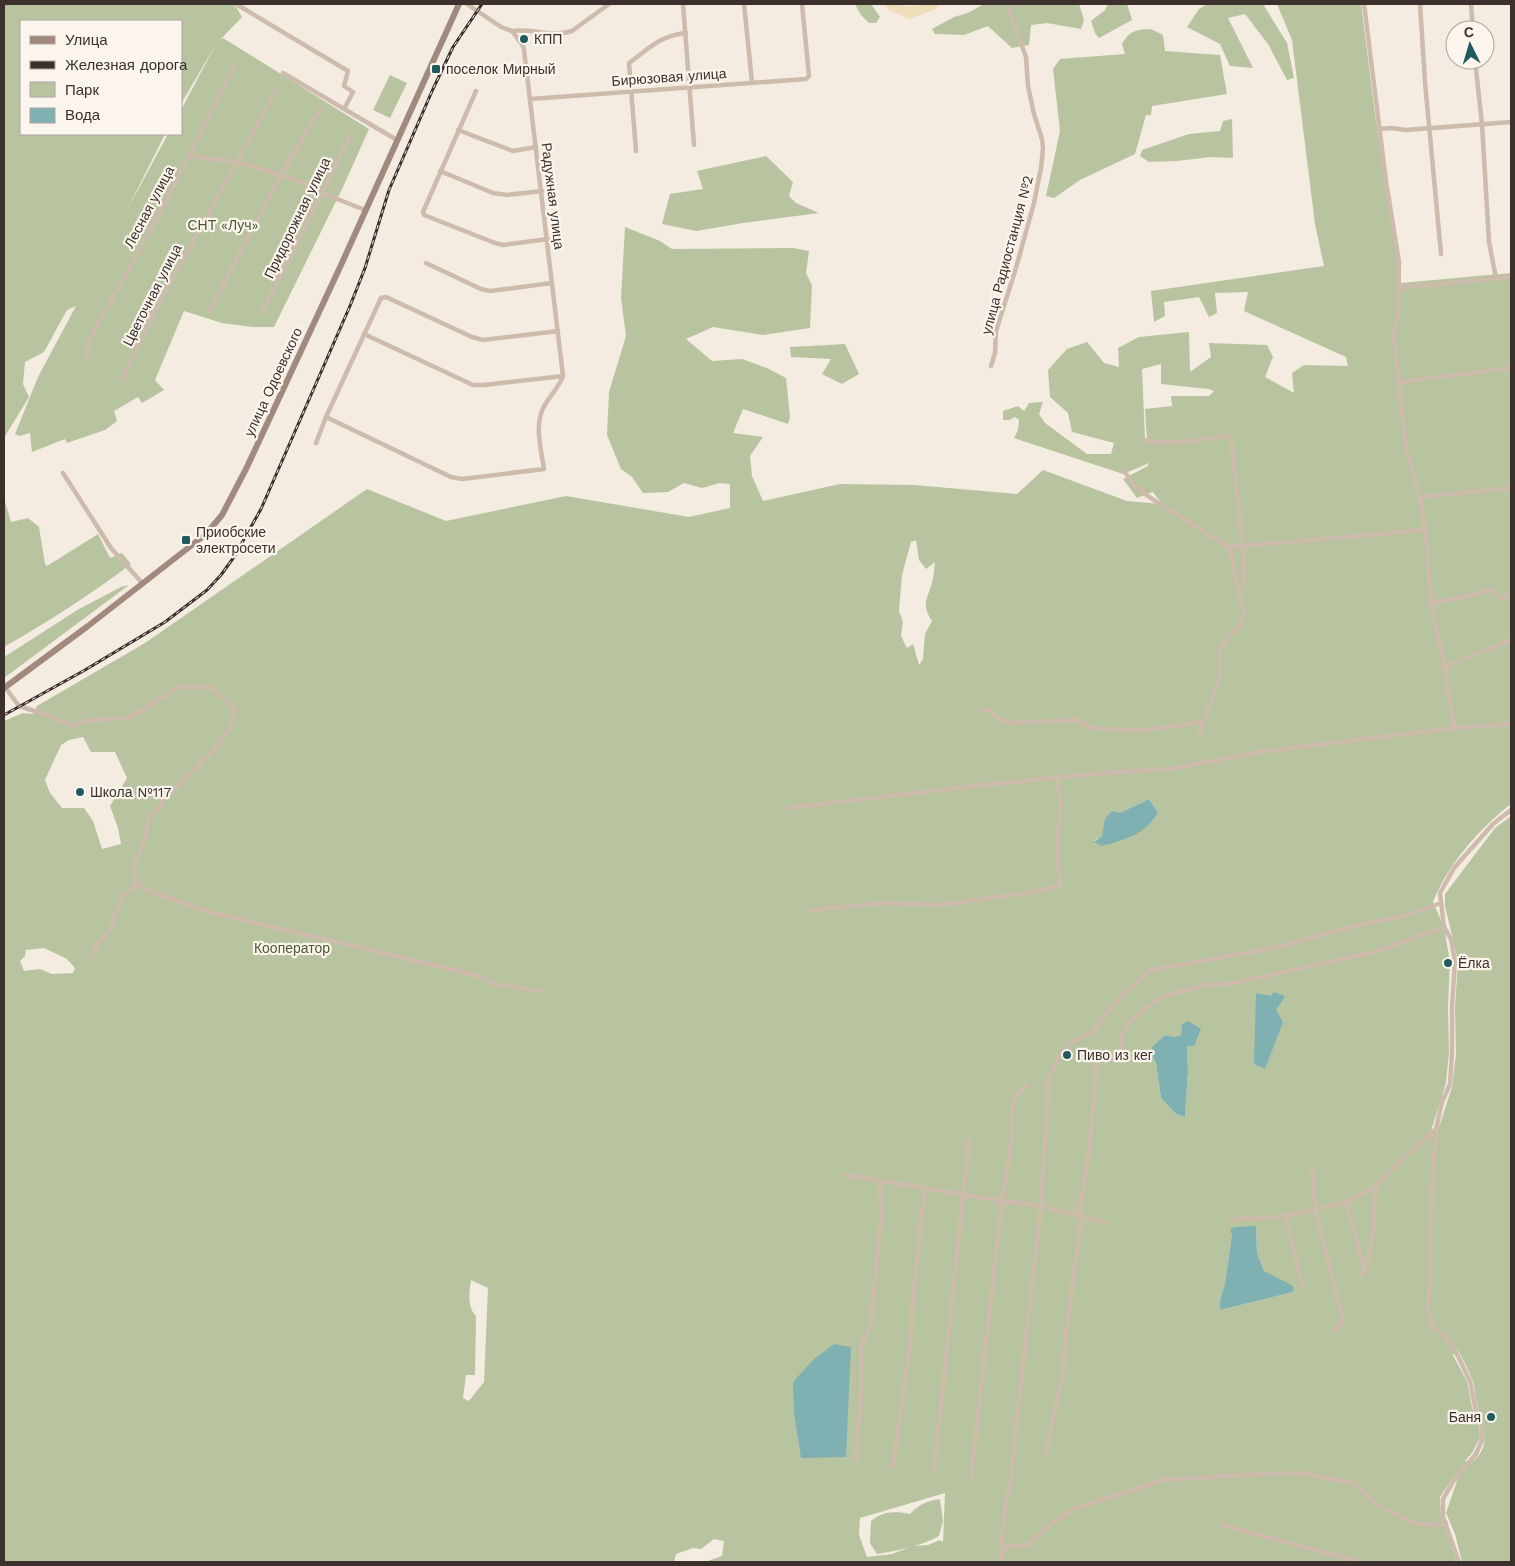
<svg xmlns="http://www.w3.org/2000/svg" width="1515" height="1566" viewBox="0 0 1515 1566" font-family="'Work Sans',sans-serif">
  <rect width="100%" height="100%" fill="#f4ebe1"/>
  <g fill="#b8c4a0" fill-rule="evenodd">
    <path d="M 4,4 L 232,4 L 236,7 L 242,17 L 220,40 L 223,38 L 369,129 L 343,187 L 274,327 L 252,327 L 222,323 L 184,311 L 155,380 L 164,390 L 142,403 L 138,397 L 114,411 L 117,421 L 105,430 L 67,443 L 65,439 L 32,452 L 30,433 L 19,436 L 15,434 L 38,377 L 76,306 L 67,310 L 44,352 L 25,362 L 23,384 L 29,397 L 4,438 ZM 21,21 L 181,21 L 181,104 L 216,44 L 181,110 L 181,134 L 168,134 L 127,210 L 165,134 L 21,134 Z"/>
    <path d="M 855,4 L 871,4 L 880,17 L 876,23 L 869,23 L 861,15 Z"/>
    <path d="M 984,4 L 1079,4 L 1084,20 L 1081,29 L 1047,23 L 1031,25 L 1029,45 L 1012,48 L 988,26 L 964,35 L 935,34 L 932,29 L 954,17 L 968,13 Z"/>
    <path d="M 1108,4 L 1127,4 L 1132,20 L 1099,38 L 1095,33 L 1091,21 L 1105,10 Z"/>
    <path d="M 1207,4 L 1263,4 L 1287,43 L 1294,78 L 1287,80 L 1268,44 L 1245,14 L 1228,18 L 1253,68 L 1230,66 L 1220,44 L 1187,27 L 1199,9 Z"/>
    <path d="M 1277,4 L 1361,4 L 1375,114 L 1401,283 L 1511,273 L 1511,804 C 1479,829 1448,864 1433,902 L 1444,927 L 1450,962 L 1448,1007 L 1449,1052 L 1446,1083 L 1432,1128 L 1432,1136 L 1440,1124 L 1452,1087 L 1456,1054 L 1455,1008 L 1458,961 L 1445,906 L 1445,894 L 1495,828 L 1511,816 L 1511,1562 L 1462,1562 L 1455,1534 L 1446,1513 L 1457,1481 L 1453,1479 L 1454,1476 L 1440,1497 L 1441,1517 L 1452,1541 L 1456,1562 L 705,1562 L 722,1556 L 724,1541 L 714,1539 L 701,1549 L 693,1548 L 676,1554 L 674,1562 L 4,1562 L 4,721 L 23,713 L 33,714 L 37,706 L 145,643 L 367,489 L 446,521 L 566,496 L 689,517 L 730,508 L 730,484 L 720,483 L 702,488 L 684,483 L 668,492 L 643,493 L 632,477 L 621,469 L 607,435 L 609,392 L 626,336 L 621,298 L 625,227 L 660,241 L 672,249 L 793,248 L 809,251 L 806,273 L 812,285 L 810,328 L 763,335 L 713,327 L 686,339 L 712,361 L 742,359 L 767,368 L 786,378 L 790,417 L 788,424 L 743,409 L 733,433 L 763,437 L 750,456 L 752,476 L 763,501 L 840,484 L 914,485 L 1017,494 L 1043,470 L 1127,501 L 1162,504 L 1153,492 L 1137,498 L 1123,479 L 1148,466 L 1148,461 L 1147,464 L 1123,474 L 1014,438 L 1018,430 L 1019,420 L 1015,417 L 1009,420 L 1003,420 L 1003,411 L 1018,406 L 1024,411 L 1029,403 L 1043,402 L 1039,414 L 1045,423 L 1087,454 L 1111,454 L 1114,443 L 1072,432 L 1068,413 L 1050,397 L 1048,370 L 1067,349 L 1087,342 L 1104,363 L 1119,367 L 1118,348 L 1139,337 L 1189,332 L 1190,372 L 1211,357 L 1209,343 L 1267,345 L 1273,357 L 1265,377 L 1294,393 L 1292,373 L 1304,365 L 1348,366 L 1346,357 L 1244,311 L 1248,292 L 1215,293 L 1217,313 L 1209,317 L 1199,297 L 1164,302 L 1165,316 L 1154,322 L 1151,291 L 1324,266 L 1315,224 L 1292,40 ZM 1161,364 L 1161,384 L 1208,389 L 1214,391 L 1209,396 L 1171,396 L 1172,406 L 1145,409 L 1147,439 L 1145,438 L 1142,369 ZM 916,540 L 919,560 L 926,569 L 935,562 C 934,569 934,576 932,583 C 927,600 921,604 932,621 L 925,634 L 923,659 L 919,665 L 913,644 L 907,648 L 901,636 L 903,622 L 899,611 L 902,575 L 911,542 ZM 83,737 L 91,752 L 115,752 L 127,778 L 110,806 L 118,828 L 121,844 L 102,849 L 93,821 L 84,808 L 62,808 L 50,793 L 45,780 L 61,745 L 69,740 ZM 1149,799 L 1158,813 C 1145,837 1118,836 1094,841 L 1102,836 L 1120,813 ZM 44,948 L 67,959 L 75,968 L 73,973 L 52,974 L 40,969 L 24,971 L 20,961 L 25,956 L 26,950 ZM 1165,1035 L 1174,1037 L 1181,1035 L 1187,1046 L 1188,1072 L 1185,1117 L 1176,1114 L 1161,1098 L 1156,1063 L 1152,1047 ZM 1256,1226 L 1257,1253 L 1264,1271 L 1293,1292 L 1220,1310 L 1220,1300 L 1225,1283 L 1232,1235 ZM 471,1280 L 488,1288 L 484,1382 L 469,1401 L 463,1398 L 466,1375 L 475,1375 L 476,1316 C 467,1307 469,1292 471,1280 ZM 1458,1350 C 1463,1359 1469,1371 1473,1381 C 1475,1389 1475,1397 1477,1404 C 1482,1424 1493,1446 1472,1462 L 1465,1461 L 1472,1453 L 1480,1438 L 1478,1422 L 1472,1407 L 1467,1381 L 1453,1355 ZM 945,1493 L 943,1542 L 940,1540 L 928,1545 L 913,1546 L 892,1554 L 867,1557 L 859,1535 L 860,1518 Z"/>
    <path d="M 1151,29 L 1163,35 L 1165,51 L 1220,55 L 1227,94 L 1152,106 L 1151,115 L 1146,115 L 1135,154 L 1080,180 L 1054,198 L 1046,196 L 1060,131 L 1053,69 L 1060,59 L 1125,54 L 1122,44 C 1130,30 1136,30 1151,29 Z"/>
    <path d="M 390,75 L 407,83 L 390,118 L 373,110 Z"/>
    <path d="M 1232,119 L 1233,158 L 1210,157 L 1177,161 L 1149,162 L 1140,156 L 1142,150 L 1189,134 L 1220,131 L 1223,121 Z"/>
    <path d="M 766,156 L 793,182 L 789,196 L 796,203 L 819,213 L 743,223 L 696,231 L 662,224 L 670,194 L 703,189 L 697,171 Z"/>
    <path d="M 845,344 L 859,374 L 842,384 L 822,374 L 831,359 L 791,357 L 790,347 Z"/>
    <path d="M 4,498 L 11,522 L 28,518 L 39,527 L 45,564 L 47,566 L 98,534 L 110,558 L 122,553 L 131,564 C 90,595 48,622 4,647 Z"/>
    <path d="M 129,585 L 4,678 L 4,657 L 79,609 L 121,587 Z"/>
    <path d="M 940,1499 L 943,1521 L 939,1536 C 922,1546 896,1551 877,1554 L 870,1543 L 871,1521 C 882,1511 896,1511 910,1514 C 919,1504 927,1501 940,1499 Z"/>
  </g>
  <path fill="#efdcb8" d="M 883,4 L 897,4 L 910,7 L 919,4 L 941,4 L 936,9 L 909,19 L 889,10 Z"/>
  <g fill="#7fb0b2">
    <path d="M 1149,799 L 1158,813 C 1146,834 1124,840 1102,846 L 1094,842 L 1102,836 L 1105,819 L 1112,811 L 1120,813 Z"/>
    <path d="M 1274,992 L 1285,996 L 1276,1010 L 1283,1022 L 1265,1069 L 1254,1064 L 1256,993 L 1271,996 Z"/>
    <path d="M 1188,1021 L 1201,1029 L 1194,1046 L 1187,1046 L 1188,1072 L 1185,1117 L 1176,1114 L 1161,1098 L 1156,1063 L 1152,1054 L 1152,1047 L 1165,1035 L 1174,1037 L 1181,1035 L 1182,1024 Z"/>
    <path d="M 1256,1226 L 1257,1253 L 1264,1271 L 1293,1286 L 1293,1292 L 1220,1310 L 1220,1300 L 1225,1283 L 1232,1235 L 1230,1229 L 1236,1227 Z"/>
    <path d="M 834,1344 L 851,1347 L 846,1457 L 801,1458 L 794,1413 L 793,1382 L 814,1359 Z"/>
  </g>
  <g fill="none" stroke-linecap="round" stroke-linejoin="round">
    <g stroke="#cdbbac" stroke-width="4.5">
      <path d="M 236,4 L 348,71 L 344,86 L 353,92 L 344,109"/>
      <path d="M 467,4 L 501,27 L 512,31"/>
      <path d="M 683,4 L 694,145"/>
      <path d="M 744,4 L 752,82"/>
      <path d="M 1364,4 L 1386,181 L 1399,262 L 1398,311 L 1394,336 L 1406,449 L 1420,497 L 1427,544 L 1430,595 L 1439,642 L 1444,662 L 1454,728"/>
      <path d="M 1420,4 L 1425,82 L 1441,254"/>
      <path d="M 1471,4 L 1473,30"/>
      <path d="M 1475,60 L 1482,124 L 1489,242 L 1496,278"/>
      <path d="M 283,73 L 397,140"/>
      <path d="M 476,91 L 423,212 L 424,215 L 495,243 L 503,245 L 548,239"/>
      <path d="M 530,99 L 806,79 L 809,76 L 802,4"/>
      <path d="M 1380,129 L 1392,128 L 1406,130 L 1511,122"/>
      <path d="M 458,130 L 513,151 L 536,147"/>
      <path d="M 636,151 L 629,63 C 650,48 659,36 686,33"/>
      <path d="M 189,156 L 236,162 L 281,175 L 304,183 L 322,193 L 365,210"/>
      <path d="M 440,171 L 493,193 L 507,195 L 542,191"/>
      <path d="M 426,263 L 481,289 L 490,291 L 552,283"/>
      <path d="M 1398,288 L 1511,277"/>
      <path d="M 209,312 L 281,175 L 320,109"/>
      <path d="M 262,313 L 352,133"/>
      <path d="M 364,334 L 473,385 L 484,385 L 563,376"/>
      <path d="M 87,360 C 83,343 106,310 115,294 C 158,220 196,141 235,64"/>
      <path d="M 991,366 L 995,353 L 996,331 L 1016,268 L 1034,203 L 1041,168 L 1043,149 L 1042,139 L 1034,114 L 1028,86 L 1026,57 L 1007,4"/>
      <path d="M 122,378 L 160,301 L 276,91"/>
      <path d="M 1399,382 L 1511,368"/>
      <path d="M 326,417 L 451,477 L 462,479 L 544,469 C 541,448 533,422 546,403 C 552,393 559,387 563,376 L 524,50 L 523,46 L 512,31 C 533,28 551,38 572,31 L 609,4"/>
      <path d="M 1143,440 C 1171,446 1198,440 1226,436 L 1231,439 L 1243,545 L 1244,585"/>
      <path d="M 316,443 L 326,417 L 381,298 L 386,297 L 472,337 L 483,340 L 558,331"/>
      <path d="M 1124,471 L 1135,486 L 1149,497 L 1229,547 L 1244,615 L 1238,628 L 1229,637 L 1219,651 L 1220,675 L 1199,735"/>
      <path d="M 63,473 L 111,548 L 143,584"/>
      <path d="M 1420,497 L 1511,488"/>
      <path d="M 1229,547 L 1425,530"/>
      <path d="M 1431,603 L 1473,595 L 1492,589 L 1494,593 L 1501,598 L 1511,596"/>
      <path d="M 1444,667 L 1511,640"/>
      <path d="M 5,687 L 19,706 L 50,716 L 73,726 L 86,721 L 131,717 L 177,688 L 189,686 L 213,688 L 236,711 L 229,730 L 213,750 L 165,799 L 149,819 L 143,845 L 133,866 L 137,885 L 123,895 L 114,918 L 111,930 L 99,942 L 90,957"/>
      <path d="M 981,710 L 989,710 L 992,714 L 1007,723 L 1077,720 L 1093,728 L 1136,731 L 1203,722"/>
      <path d="M 787,808 L 984,785 L 1102,773 L 1170,769 L 1260,752 L 1454,728 L 1511,724"/>
      <path d="M 137,885 L 160,895 L 209,912 L 455,970 L 481,977 L 492,984 L 542,991"/>
      <path d="M 812,910 L 884,903 L 941,905 L 1032,892 L 1060,886 L 1057,843 L 1061,805 L 1057,778"/>
      <path d="M 1312,1171 L 1316,1214 L 1343,1319 L 1340,1326 L 1333,1331"/>
      <path d="M 846,1175 L 1002,1201 L 1041,1206 L 1049,1076 L 1067,1045 L 1092,1032 L 1120,997 L 1151,970 L 1274,948 L 1350,927 L 1407,915 L 1441,903"/>
      <path d="M 1346,1202 L 1364,1268"/>
      <path d="M 1079,1215 L 1090,1143 L 1097,1060 L 1120,1060 L 1121,1038 L 1127,1024 L 1161,997 L 1206,985 L 1229,984 L 1375,952 L 1444,927"/>
      <path d="M 1286,1216 L 1302,1285"/>
      <path d="M 1231,1221 L 1239,1218 L 1254,1219 L 1286,1216 L 1346,1202 L 1375,1187 L 1410,1152 L 1436,1129"/>
      <path d="M 1361,1275 L 1368,1263 L 1374,1224 L 1375,1187"/>
      <path d="M 1045,1455 L 1063,1373 L 1067,1324 L 1082,1216"/>
      <path d="M 856,1460 L 861,1389 L 861,1345 L 871,1325 L 881,1217 L 880,1182"/>
      <path d="M 893,1467 L 911,1336 L 912,1307 L 925,1188"/>
      <path d="M 934,1470 L 969,1141"/>
      <path d="M 971,1477 L 1002,1201 L 1012,1135 L 1011,1120 L 1014,1098 L 1026,1085"/>
      <path d="M 1222,1525 L 1361,1562"/>
      <path d="M 1002,1548 L 1029,1544 L 1047,1527 L 1073,1509 L 1163,1480 L 1245,1475 L 1300,1473 L 1353,1483 L 1379,1506 L 1415,1523 L 1439,1525 L 1446,1523"/>
      <path d="M 1002,1562 L 1002,1537 L 1006,1500 L 1011,1484 L 1015,1435 L 1041,1206 L 1105,1222"/>
      <path d="M 1459,1562 L 1443,1517 L 1443,1499 L 1454,1480 L 1476,1454 L 1482,1440 L 1481,1422 L 1475,1407 L 1470,1381 L 1455,1350 L 1443,1335 L 1432,1326 L 1428,1312 L 1429,1300 L 1430,1228 L 1436,1129 L 1442,1102 L 1450,1084 L 1452,1053 L 1452,1007 L 1455,961 L 1451,939 L 1444,927 L 1440,893 L 1454,868 L 1493,824 L 1511,810"/>
    </g>
    <path stroke="#a18a7d" stroke-width="6" d="M 4,688 L 88,626 L 206,534 L 222,515 L 246,469 L 341,265 L 459,4"/>
    <g stroke="#3b302b" stroke-width="3">
      <path id="rail" d="M 4,715 L 85,670 L 165,622 L 207,590 L 221,575 L 234,557 L 261,509 L 350,306 L 365,268 L 389,190 L 433,89 L 453,47 L 482,4"/>
    </g>
    <use href="#rail" stroke="#fbf5ee" stroke-width="1" stroke-dasharray="4" stroke-linecap="butt"/>
  </g>
  <g fill="#1f5a5e" stroke="#fbf5ee" stroke-width="2">
    <circle cx="524" cy="39" r="5"/>
    <rect x="431" y="64" width="10" height="10" rx="2.5"/>
    <rect x="181" y="535" width="10" height="10" rx="2.5"/>
    <circle cx="80" cy="792" r="5"/>
    <circle cx="1448" cy="963" r="5"/>
    <circle cx="1067" cy="1055" r="5"/>
    <circle cx="1491" cy="1417" r="5"/>
  </g>
  <g text-anchor="middle" dominant-baseline="central" stroke-width="4.5" stroke-linejoin="round" paint-order="stroke">
    <g font-size="14" fill="#3b302b" stroke="#fbf5ee" text-anchor="start">
      <text x="534" y="39">КПП</text>
      <text x="446" y="69">поселок Мирный</text>
      <text x="196" y="532">Приобские<tspan x="196" dy="16">электросети</tspan></text>
      <text x="90" y="792">Школа №117</text>
      <text x="1458" y="963">Ёлка</text>
      <text x="1077" y="1055">Пиво из кег</text>
      <text x="1481" y="1417" text-anchor="end">Баня</text>
    </g>
    <g font-size="14" fill="#3b302b" stroke="#fbf5ee">
      <text transform="translate(669 77) rotate(-4)">Бирюзовая улица</text>
      <text transform="translate(553 196) rotate(83)">Радужная улица</text>
      <text transform="translate(149 207) rotate(-62)">Лесная улица</text>
      <text transform="translate(297 218) rotate(-64)">Придорожная улица</text>
      <text transform="translate(1007 255) rotate(-75)">улица Радиостанция №2</text>
      <text transform="translate(152 295) rotate(-63)">Цветочная улица</text>
      <text transform="translate(273 382) rotate(-65)">улица Одоевского</text>
    </g>
    <g font-size="14" fill="#4a5a2e" stroke="#fbf5ee">
      <text x="223" y="225">СНТ «Луч»</text>
      <text x="292" y="948">Кооператор</text>
    </g>
  </g>
  <rect width="1515" height="1566" fill="none" stroke="#3b302b" stroke-width="10"/>
  <rect x="20" y="20" width="162" height="115" fill="#fbf5ee" stroke="#aea6a0"/>
  <rect x="30" y="36" width="25" height="8" fill="#a18a7d" stroke="#aea6a0"/>
  <text x="65" y="45" font-size="15" fill="#3b302b">Улица</text>
  <rect x="30" y="61" width="25" height="8" fill="#3b302b" stroke="#aea6a0"/>
  <text x="65" y="70" font-size="15" fill="#3b302b">Железная дорога</text>
  <rect x="30" y="82" width="25" height="15" fill="#b8c4a0" stroke="#aea6a0"/>
  <text x="65" y="95" font-size="15" fill="#3b302b">Парк</text>
  <rect x="30" y="108" width="25" height="15" fill="#7fb0b2" stroke="#aea6a0"/>
  <text x="65" y="120" font-size="15" fill="#3b302b">Вода</text>
  <g transform="translate(1470 45) rotate(355)"><circle r="24" fill="#fbf5ee" stroke="#aea6a0"/>
  <path d="M0-4L9 19L0 12L-9 19Z" fill="#1f5a5e"/>
  <text y="-8" font-size="14" font-weight="bold" text-anchor="middle" fill="#3b302b">С</text>
  </g>
</svg>
